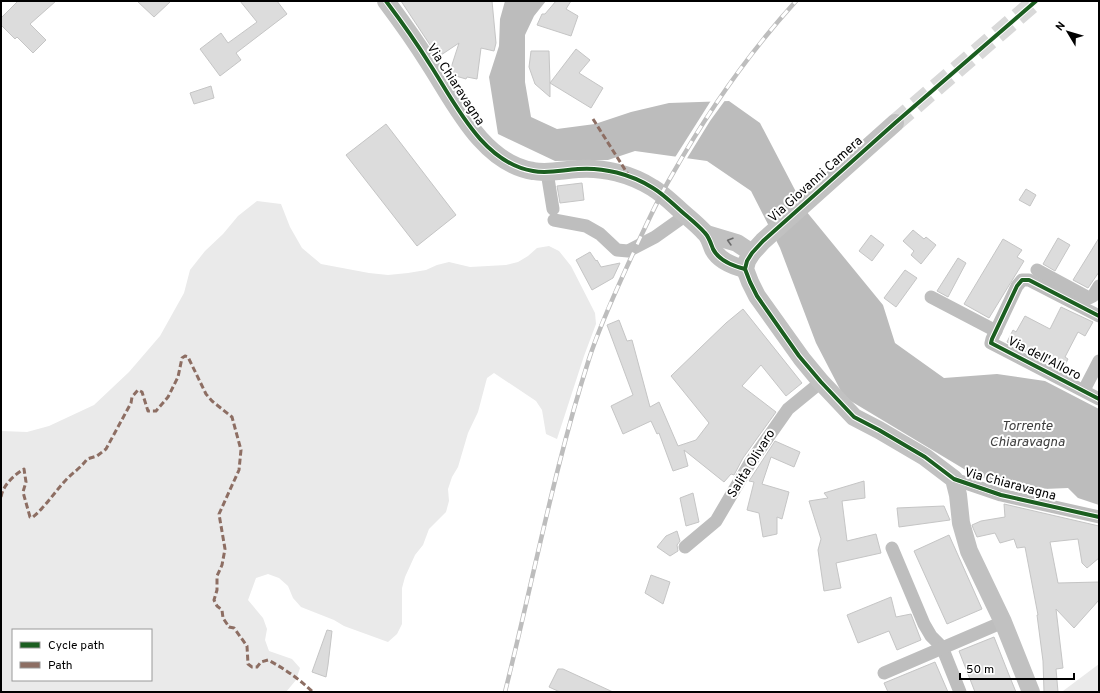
<svg xmlns="http://www.w3.org/2000/svg" width="1100" height="693" viewBox="0 0 1100 693" font-family="Overpass,sans-serif">
  <rect width="100%" height="100%" fill="#fff"/>
  <g fill="#eaeaea" fill-rule="evenodd">
    <path d="M 257,201 L 281,204 L 290,227 L 302,248 L 321,264 L 369,273 L 388,275 L 408,273 L 426,270 L 437,265 L 449,262 L 470,267 L 506,265 L 518,262 L 528,256 L 537,248 L 549,246 L 559,251 L 571,266 L 595,313 L 596,324 L 584,356 L 557,439 L 546,434 L 542,410 L 536,401 L 494,373 L 487,378 L 478,412 L 468,433 L 458,467 L 452,477 L 448,489 L 449,501 L 446,512 L 429,529 L 423,545 L 415,555 L 405,577 L 402,588 L 402,624 L 397,634 L 388,642 L 344,626 L 334,620 L 301,607 L 293,598 L 288,586 L 279,578 L 268,574 L 256,578 L 248,600 L 263,618 L 267,629 L 265,640 L 269,651 L 292,659 L 300,668 L 296,680 L 286,692 L 1,692 L 1,431 L 27,432 L 49,426 L 94,405 L 129,372 L 160,336 L 184,293 L 190,270 L 205,251 L 223,234 L 238,216 ZM 13,630 L 151,630 L 151,680 L 13,680 Z"/>
    <path d="M 1099,664 L 1099,692 L 1063,691 Z"/>
  </g>
  <path fill="#bcbcbc" d="M 505,1 L 546,1 L 534,16 L 525,35 L 525,82 L 531,117 L 557,129 L 595,124 L 631,112 L 669,103 L 729,101 L 760,123 L 806,211 L 883,305 L 895,343 L 944,378 L 997,374 L 1045,381 L 1099,409 L 1099,505 L 1078,498 L 1068,488 L 1020,490 L 974,475 L 844,397 L 816,343 L 780,248 L 751,191 L 707,161 L 635,151 L 608,160 L 555,161 L 498,134 L 489,77 L 499,46 L 500,19 Z"/>
  <path fill="#fff" d="M 712,99 L 726,99 L 710,121 L 686,160 L 674,159 Z"/>
  <g fill="#dcdcdc" stroke="#c5c5c5">
    <path d="M 18,1 L 56,1 L 30,24 L 46,40 L 33,53 L 17,37 L 15,39 L 1,25 L 1,18 Z"/>
    <path d="M 137,1 L 171,1 L 154,17 Z"/>
    <path d="M 240,1 L 277,1 L 287,14 L 236,53 L 241,60 L 220,76 L 200,49 L 221,33 L 228,43 L 257,22 Z"/>
    <path d="M 401,1 L 492,1 L 496,43 L 494,51 L 481,48 L 477,79 L 467,77 L 466,79 L 449,74 L 459,43 L 438,57 Z"/>
    <path d="M 556,1 L 571,1 L 566,9 L 578,16 L 571,36 L 537,25 L 542,14 L 545,14 Z"/>
    <path d="M 576,49 L 590,60 L 579,73 L 603,88 L 591,108 L 550,83 L 550,97 L 535,84 L 529,67 L 531,51 L 549,51 L 550,83 Z"/>
    <path d="M 211,86 L 214,98 L 194,104 L 190,93 Z"/>
    <path d="M 386,124 L 456,215 L 417,246 L 346,155 Z"/>
    <path d="M 582,183 L 584,200 L 560,203 L 557,186 Z"/>
    <path d="M 1026,189 L 1036,195 L 1030,206 L 1019,200 Z"/>
    <path d="M 913,230 L 924,239 L 926,237 L 936,245 L 921,264 L 911,255 L 914,251 L 903,241 Z"/>
    <path d="M 871,235 L 884,245 L 872,261 L 859,251 Z"/>
    <path d="M 1058,238 L 1070,245 L 1055,271 L 1043,264 Z"/>
    <path d="M 1099,238 L 1099,272 L 1088,288 L 1073,280 Z"/>
    <path d="M 1003,239 L 1022,250 L 1017,257 L 1024,261 L 989,318 L 964,304 Z"/>
    <path d="M 590,252 L 596,261 L 597,260 L 601,267 L 620,263 L 613,278 L 592,290 L 576,260 Z"/>
    <path d="M 958,258 L 966,263 L 948,297 L 937,291 Z"/>
    <path d="M 905,270 L 917,278 L 896,307 L 884,298 Z"/>
    <path d="M 1061,307 L 1093,322 L 1085,336 L 1078,332 L 1065,357 L 1068,359 L 1062,371 L 1007,342 L 1013,330 L 1016,332 L 1025,316 L 1050,329 Z"/>
    <path d="M 743,309 L 802,383 L 786,396 L 761,365 L 742,386 L 776,412 L 743,458 L 734,475 L 731,474 L 724,482 L 684,450 L 688,466 L 673,471 L 659,433 L 657,434 L 651,421 L 623,434 L 611,406 L 633,395 L 607,325 L 619,320 L 627,341 L 632,340 L 650,407 L 659,402 L 678,446 L 696,440 L 709,423 L 671,376 L 726,323 Z"/>
    <path d="M 775,441 L 800,452 L 794,467 L 771,457 L 762,484 L 789,492 L 782,519 L 777,517 L 777,534 L 763,537 L 759,513 L 747,510 L 754,482 L 749,481 Z"/>
    <path d="M 864,481 L 865,498 L 842,501 L 847,541 L 876,534 L 881,553 L 836,563 L 841,588 L 824,591 L 818,550 L 821,539 L 809,501 L 828,498 L 824,493 Z"/>
    <path d="M 693,493 L 699,522 L 686,526 L 680,498 Z"/>
    <path d="M 1004,504 L 1099,526 L 1099,558 L 1087,568 L 1082,563 L 1078,539 L 1050,542 L 1058,583 L 1099,582 L 1099,600 L 1074,628 L 1056,609 L 1063,668 L 1056,669 L 1058,692 L 1044,692 L 1043,661 L 1037,615 L 1038,615 L 1025,547 L 1017,548 L 1014,539 L 1000,543 L 995,533 L 977,537 L 973,528 L 972,525 L 981,521 L 1005,517 Z"/>
    <path d="M 944,506 L 950,520 L 899,527 L 897,508 Z"/>
    <path d="M 677,531 L 680,541 L 677,545 L 678,551 L 670,556 L 657,547 L 666,536 Z"/>
    <path d="M 949,535 L 982,609 L 947,624 L 914,551 Z"/>
    <path d="M 651,575 L 670,582 L 663,604 L 645,593 Z"/>
    <path d="M 891,597 L 896,617 L 911,614 L 921,640 L 897,650 L 889,631 L 858,643 L 847,615 Z"/>
    <path d="M 327,630 L 332,631 L 328,665 L 326,677 L 312,672 Z"/>
    <path d="M 994,637 L 1009,675 L 1016,692 L 975,692 L 959,651 Z"/>
    <path d="M 935,662 L 948,692 L 888,692 L 884,683 Z"/>
    <path d="M 558,669 L 563,669 L 613,692 L 560,692 L 549,687 Z"/>
  </g>
  <g fill="none" stroke-linecap="round" stroke-linejoin="round">
    <path stroke="#d9d9d9" stroke-width="18" stroke-dasharray="18 9" stroke-linecap="butt" d="M 895,123 L 1036,1"/>
    <g stroke="#bebebe" stroke-width="13">
      <path d="M 547,172 L 553,209"/>
      <path d="M 554,220 L 586,226 L 600,234 L 617,250 L 628,251 L 655,237 L 686,215"/>
      <path d="M 1037,270 L 1089,298 L 1093,296 L 1099,286"/>
      <path d="M 931,297 L 996,331"/>
      <path d="M 1099,316 L 1029,280 L 1022,280 L 1017,286 L 992,339 L 991,343 L 1099,399"/>
      <path d="M 1084,390 L 1099,361"/>
      <path d="M 954,479 L 1001,495 L 1099,517"/>
      <path d="M 685,547 L 716,521 L 750,463 L 788,409 L 821,382"/>
      <path d="M 892,548 L 924,624 L 931,636 L 942,647 L 960,692"/>
      <path d="M 884,673 L 1003,622"/>
    </g>
    <g stroke="#c1c1c1" stroke-width="18">
      <path d="M 386,1 C 401,21 416,42 429,63 C 454,101 482,163 533,171 C 548,174 562,170 578,169 C 603,167 631,174 653,188 C 663,194 672,203 681,211 C 689,218 698,225 705,233 C 709,237 711,244 713,249 C 719,261 733,266 745,269"/>
      <path d="M 895,123 L 763,241 L 752,253 L 747,261 L 745,269 L 750,282 L 757,296 L 802,359 L 821,382 L 854,417 L 879,430 L 925,457 L 954,479 L 958,495 L 961,523 L 969,551 L 1003,622 L 1031,692"/>
      <path d="M 707,234 L 737,243 L 752,253"/>
    </g>
    <g stroke="#bdbdbd" stroke-width="4.5">
      <path id="rail" d="M 505,692 C 533,581 554,468 589,359 C 600,325 615,293 630,260 C 643,232 656,202 672,175 C 707,113 748,54 796,1"/>
    </g>
    <use href="#rail" stroke="#fff" stroke-width="3" stroke-dasharray="9" stroke-linecap="butt"/>
    <g stroke="#8d6e63" stroke-width="3" stroke-dasharray="6 3" stroke-linecap="butt">
      <path d="M 593,119 L 629,176"/>
      <path d="M 1,497 C 3,485 14,475 24,469 L 26,482 L 23,492 L 30,517 L 33,517 C 45,507 54,493 65,481 C 72,473 81,468 87,459 L 97,456 L 106,449 L 131,403 L 132,397 L 138,390 L 142,392 L 148,411 L 156,411 L 168,397 L 178,377 L 182,358 L 185,356 L 188,357 L 206,394 L 212,401 L 232,417 L 241,450 L 239,470 L 219,514 L 225,549 L 222,565 L 217,576 L 217,590 L 214,600 L 217,606 L 222,610 L 223,618 L 229,627 L 234,628 L 247,646 L 248,664 L 252,667 L 257,667 L 261,662 L 268,660 C 285,669 299,679 313,692"/>
    </g>
    <g stroke="#fff" stroke-width="6">
      <g id="cycleway">
        <path d="M 386,1 C 401,21 416,42 429,63 C 454,101 482,163 533,171 C 548,174 562,170 578,169 C 603,167 631,174 653,188 C 663,194 672,203 681,211 C 689,218 698,225 705,233 C 709,237 711,244 713,249 C 719,261 733,266 745,269"/>
        <path d="M 1036,1 L 895,123 L 763,241 L 752,253 L 747,261 L 745,269 L 750,282 L 757,296 L 799,356 L 821,382 L 854,417 L 879,430 L 925,457 L 954,479 L 1001,495 L 1099,517"/>
        <path d="M 1099,316 L 1029,280 L 1022,280 L 1017,286 L 992,339 L 991,343 L 1099,399"/>
      </g>
    </g>
    <use href="#cycleway" stroke="#1b5e20" stroke-width="4"/>
  </g>
  <defs><path id="oneway-chevron" d="M-2-3.5L2.5 0L-2 3.5" fill="none" stroke-width="1.6" stroke-linecap="round" stroke-linejoin="round"/></defs>
  <use stroke="#6a6a6a" href="#oneway-chevron" transform="translate(730 241) rotate(-164)"/>
  <g text-anchor="middle" dominant-baseline="central" stroke-width="4" stroke-linejoin="round" paint-order="stroke">
    <g font-size="13" fill="#000" stroke="#fff">
      <text transform="translate(455 85) rotate(57)">Via Chiaravagna</text>
      <text transform="translate(816 180) rotate(-42)">Via Giovanni Camera</text>
      <text transform="translate(1044 359) rotate(27)">Via dell'Alloro</text>
      <text transform="translate(752 464) rotate(-58)">Salita Olivaro</text>
      <text transform="translate(1010 485) rotate(15)">Via Chiaravagna</text>
    </g>
    <g font-size="14" font-style="italic" fill="#404040" stroke="#fff">
      <text x="1027" y="426">Torrente<tspan x="1027" dy="16">Chiaravagna</tspan></text>
    </g>
  </g>
  <rect width="1100" height="693" fill="none" stroke="#000000" stroke-width="4"/>
  <rect x="12" y="629" width="140" height="52" fill="#ffffff" stroke="#999999"/>
  <rect x="20" y="642" width="20" height="6" fill="#1b5e20" stroke="#999999"/>
  <text x="48" y="649" font-size="12" fill="#000000">Cycle path</text>
  <rect x="20" y="662" width="20" height="6" fill="#8d6e63" stroke="#999999"/>
  <text x="48" y="669" font-size="12" fill="#000000">Path</text>
  <g transform="translate(1068 32) rotate(308)" stroke="#ffffff" stroke-width="3" paint-order="stroke">
  <path d="M0-3L7 15L0 10L-7 15Z" fill="#000000"/>
  <text y="-6" font-size="11" font-weight="bold" text-anchor="middle" fill="#000000">N</text>
  </g>
  <path d="M960 673v6h114v-6" fill="none" stroke="#000000" stroke-width="2"/>
  <text x="966" y="673" font-size="12" fill="#000000" stroke="#ffffff" stroke-width="3" paint-order="stroke">50 m</text>
</svg>
